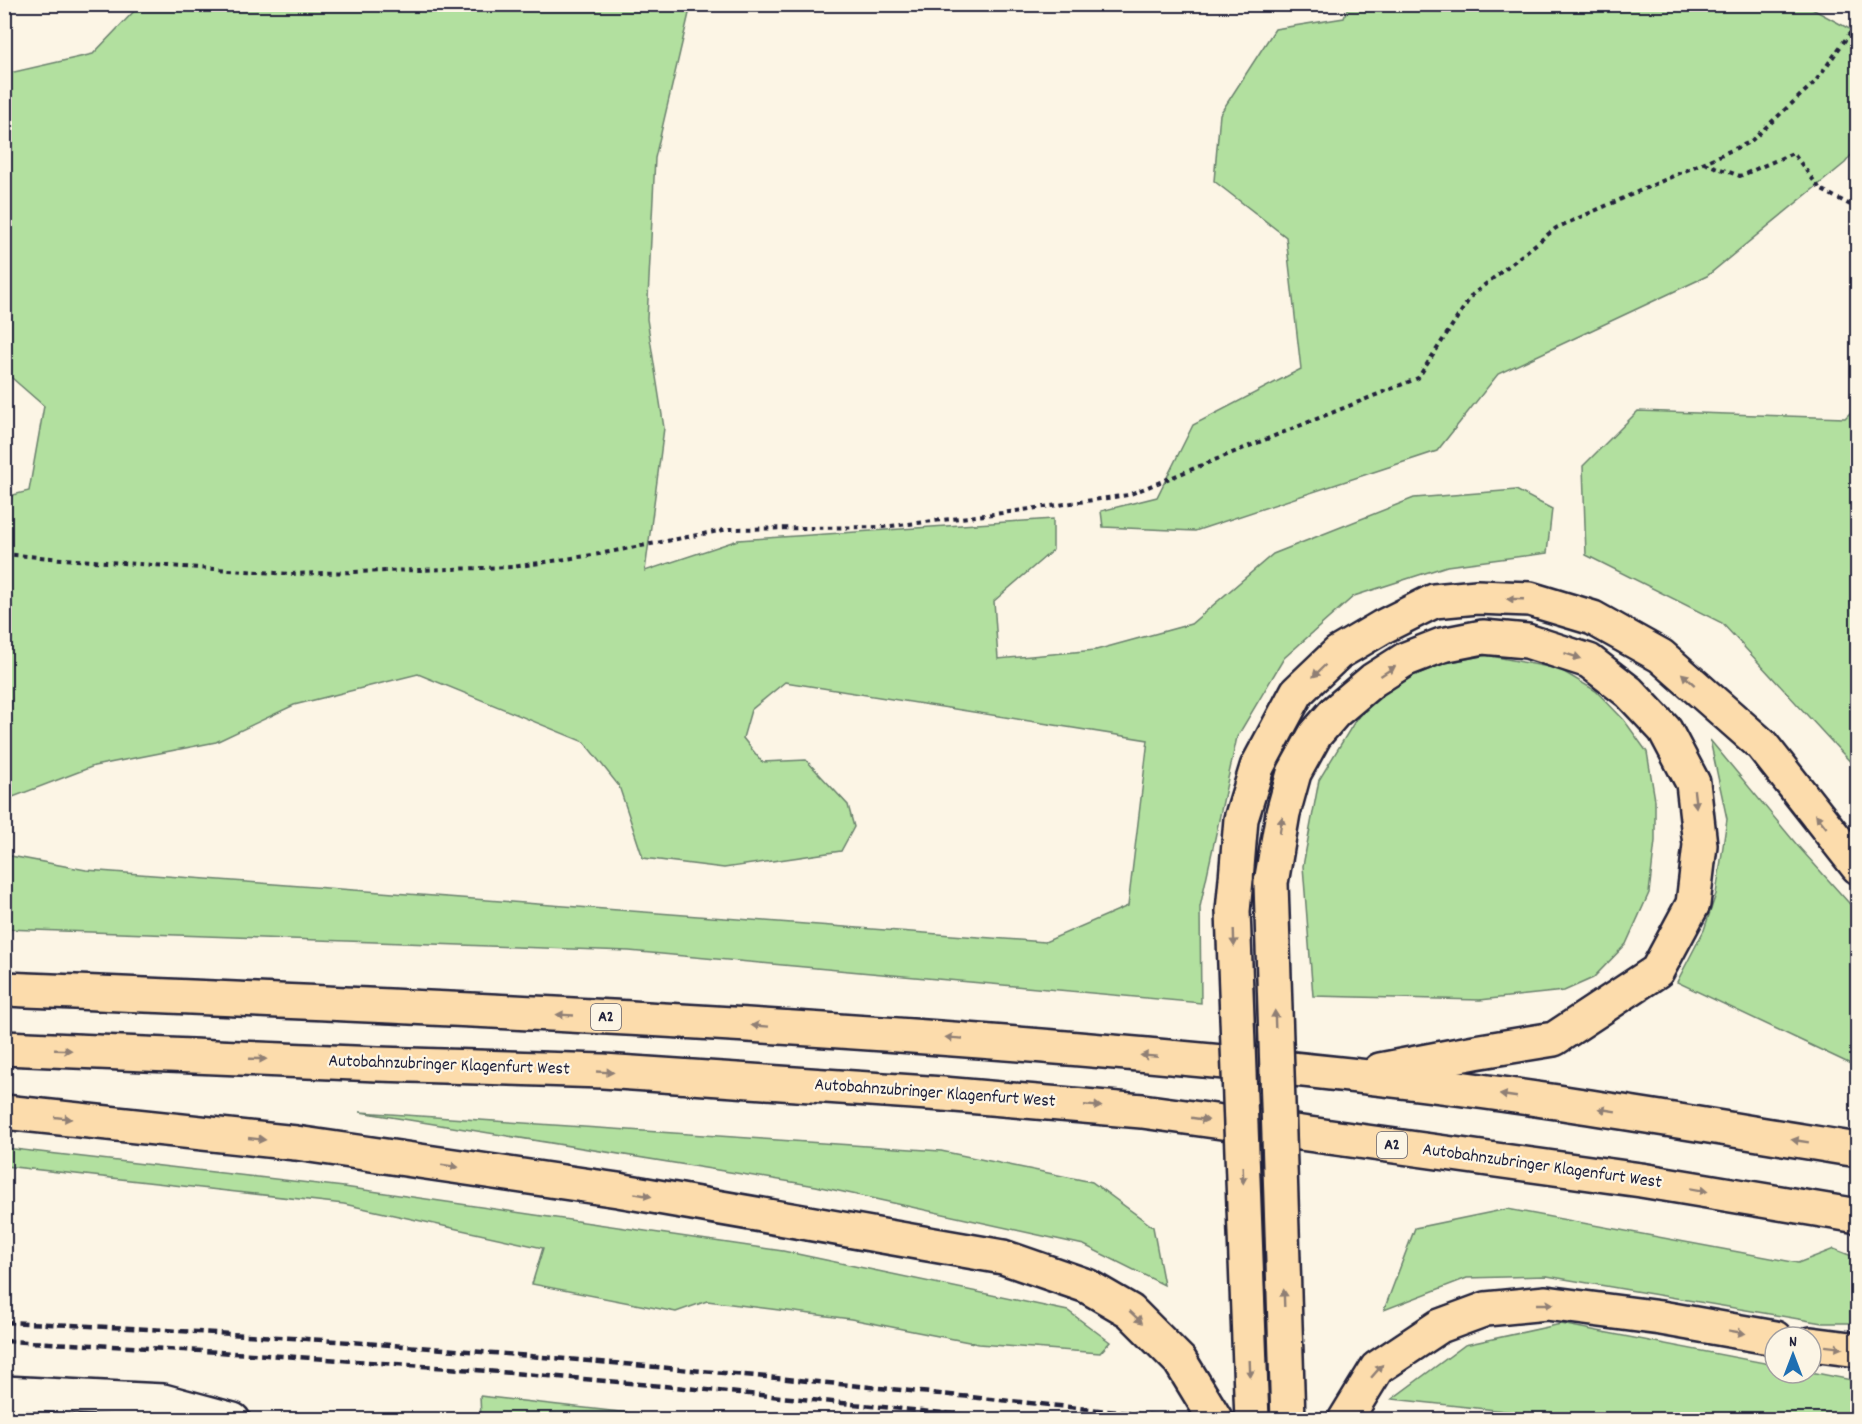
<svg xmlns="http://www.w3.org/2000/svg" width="1862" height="1424" viewBox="0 0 1862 1424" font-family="Dekko,sans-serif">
  <rect width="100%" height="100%" fill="#fcf5e5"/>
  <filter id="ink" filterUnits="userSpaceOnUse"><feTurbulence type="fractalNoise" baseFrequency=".0167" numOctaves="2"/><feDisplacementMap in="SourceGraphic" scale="12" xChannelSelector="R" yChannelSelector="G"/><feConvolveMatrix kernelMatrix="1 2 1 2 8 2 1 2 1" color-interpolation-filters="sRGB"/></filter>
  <g filter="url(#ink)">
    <g fill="#b2e09f" stroke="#6a816d" stroke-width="1.5">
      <path d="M 1349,4 L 1805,5 L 1857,33 L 1857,148 L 1845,163 L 1707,276 L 1498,374 L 1437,451 L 1195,531 L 1103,527 L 1101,511 L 1157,497 L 1193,425 L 1301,369 L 1286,237 L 1214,181 L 1220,114 L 1275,29 L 1344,18 Z"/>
      <path d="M 140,5 L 691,5 L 655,158 L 647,319 L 664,428 L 645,571 L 738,540 L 1053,519 L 1053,550 L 994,601 L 998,659 L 1096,650 L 1191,624 L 1273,554 L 1414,498 L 1516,490 L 1552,509 L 1547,553 L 1447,566 L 1354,596 L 1284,658 L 1237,737 L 1200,907 L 1201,1003 L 629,951 L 5,929 L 5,855 L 86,870 L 1045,942 L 1128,906 L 1148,740 L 785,682 L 751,710 L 743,738 L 762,762 L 806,760 L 848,805 L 854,827 L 841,851 L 724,868 L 643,858 L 619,786 L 584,742 L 418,674 L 294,705 L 216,742 L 94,766 L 10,798 L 5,806 L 5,497 L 29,491 L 44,406 L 5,372 L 5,74 L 93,54 Z"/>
      <path d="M 1857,406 L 1857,769 L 1722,623 L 1586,555 L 1583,466 L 1638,411 L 1845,418 Z"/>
      <path d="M 1486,655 L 1559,669 L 1596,691 L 1624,720 L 1647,752 L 1655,800 L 1655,841 L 1649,893 L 1626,944 L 1593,978 L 1564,991 L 1480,1000 L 1313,996 L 1303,866 L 1319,780 L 1355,721 L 1394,683 L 1446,663 Z"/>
      <path d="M 1710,740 L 1797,845 L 1857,912 L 1857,1067 L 1677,982 L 1704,930 L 1716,894 L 1727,819 Z"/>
      <path d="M 360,1112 L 941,1151 L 1092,1182 L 1153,1227 L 1164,1285 L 1084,1245 L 816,1186 Z"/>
      <path d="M 5,1148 L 344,1187 L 783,1251 L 1068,1311 L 1110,1342 L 1100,1353 L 979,1344 L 851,1319 L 707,1301 L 676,1312 L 532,1284 L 543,1248 L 344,1204 L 5,1166 Z"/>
      <path d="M 1507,1209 L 1798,1263 L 1834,1249 L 1857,1258 L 1857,1323 L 1822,1323 L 1547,1276 L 1467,1278 L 1384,1310 L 1415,1228 Z"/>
      <path d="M 1561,1324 L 1775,1365 L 1775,1373 L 1811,1372 L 1857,1381 L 1857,1419 L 1589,1420 L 1392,1399 L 1465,1345 Z"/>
      <path d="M 480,1396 L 682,1419 L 481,1419 Z"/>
    </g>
    <path fill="#e4b098" stroke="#22223b" stroke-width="1.5" d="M 4,1405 L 153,1413 L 152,1420 L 4,1420 Z"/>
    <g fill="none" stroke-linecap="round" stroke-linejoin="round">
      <g stroke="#22223b" stroke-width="38">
        <path id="minor" d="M 4,1393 L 163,1401 L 233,1420"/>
      </g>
      <g stroke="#22223b" stroke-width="38">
        <g id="major">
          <path d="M 1236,879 L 1241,819 L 1257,767 L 1297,692 L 1338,653 L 1382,627 L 1434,601 L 1477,597 L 1530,599 L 1593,618 L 1661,656 L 1762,745 L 1858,867"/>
          <path d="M 1811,1344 L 1858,1350"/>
          <path d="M 1345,1420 L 1377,1368 L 1440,1326 L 1486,1309 L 1546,1303 L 1661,1318 L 1775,1338"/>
        </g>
      </g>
      <g stroke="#22223b" stroke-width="38">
        <g id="highway">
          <path d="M 1271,883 L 1283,813 L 1294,773 L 1315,735 L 1335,712 L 1373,680 L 1406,659 L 1442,645 L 1483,637 L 1527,641 L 1589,661 L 1629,692 L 1665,730 L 1693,783 L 1700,845 L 1693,904 L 1657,971 L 1554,1039 L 1475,1052 L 1380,1070"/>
          <path d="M 4,989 C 453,1008 902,1026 1349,1075 C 1519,1093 1688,1123 1858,1150"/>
          <path d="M 4,1048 L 378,1064 L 603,1071 L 943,1094 L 1142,1111 L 1641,1180 L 1858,1216"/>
          <path d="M 4,1112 L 296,1143 L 618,1190 L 1003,1257 L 1087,1286 L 1130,1311 L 1180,1361 L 1216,1420"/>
        </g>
      </g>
      <g stroke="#22223b" stroke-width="4" stroke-dasharray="4.5 4.5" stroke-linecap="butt">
        <path d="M 1704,163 L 1740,176 L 1793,153 L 1820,189 L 1858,209"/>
        <path d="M 4,554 L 62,559 L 291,574 L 513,567 L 599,554 L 729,529 L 883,527 L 1002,513 L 1128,495 L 1418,378 L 1472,295 L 1556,228 L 1750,142 L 1815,82 L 1858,22"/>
      </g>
      <use href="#minor" stroke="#fcf5e5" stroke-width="33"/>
      <use href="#major" stroke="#fcdcac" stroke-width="33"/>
      <use href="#highway" stroke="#fcdcac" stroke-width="33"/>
      <g stroke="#22223b" stroke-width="4.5" stroke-dasharray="9 4.5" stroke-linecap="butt">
        <path d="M 4,1322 C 403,1339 799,1379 1195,1420"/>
        <path d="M 4,1341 C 340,1355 675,1385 1009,1420"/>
      </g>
      <g stroke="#22223b" stroke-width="38" stroke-linecap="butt">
        <path id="major-bridge" d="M 1236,879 L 1233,911 L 1252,1420"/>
      </g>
      <g stroke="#22223b" stroke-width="38" stroke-linecap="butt">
        <path id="highway-bridge" d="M 1271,883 L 1288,1420"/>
      </g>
      <use href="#major-bridge" stroke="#fcdcac" stroke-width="33"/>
      <use href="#highway-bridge" stroke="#fcdcac" stroke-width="33"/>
    </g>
    <defs><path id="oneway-solid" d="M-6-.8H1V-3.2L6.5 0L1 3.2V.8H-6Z" transform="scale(1.5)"/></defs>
    <g fill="#8f7f74">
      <use href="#oneway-solid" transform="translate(1515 599) rotate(-178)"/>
      <use href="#oneway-solid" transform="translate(1573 656) rotate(18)"/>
      <use href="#oneway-solid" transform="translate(1319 671) rotate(136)"/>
      <use href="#oneway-solid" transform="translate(1388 671) rotate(-33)"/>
      <use href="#oneway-solid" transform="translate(1688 679) rotate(-138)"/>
      <use href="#oneway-solid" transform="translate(1695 799) rotate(83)"/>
      <use href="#oneway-solid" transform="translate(1821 821) rotate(-128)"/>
      <use href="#oneway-solid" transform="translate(1281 825) rotate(-81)"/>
      <use href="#oneway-solid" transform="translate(1234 938) rotate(88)"/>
      <use href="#oneway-solid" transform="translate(565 1015) rotate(-177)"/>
      <use href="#oneway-solid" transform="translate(1275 1019) rotate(-92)"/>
      <use href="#oneway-solid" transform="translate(760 1026) rotate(-176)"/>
      <use href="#oneway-solid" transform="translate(954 1038) rotate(-176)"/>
      <use href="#oneway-solid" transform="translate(63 1050) rotate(2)"/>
      <use href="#oneway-solid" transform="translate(1149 1056) rotate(-175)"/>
      <use href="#oneway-solid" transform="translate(258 1059) rotate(2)"/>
      <use href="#oneway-solid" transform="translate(605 1072) rotate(3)"/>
      <use href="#oneway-solid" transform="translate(1508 1096) rotate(-172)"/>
      <use href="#oneway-solid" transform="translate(1093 1106) rotate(5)"/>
      <use href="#oneway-solid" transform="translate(1607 1110) rotate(-171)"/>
      <use href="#oneway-solid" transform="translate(63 1118) rotate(6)"/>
      <use href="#oneway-solid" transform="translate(1200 1119) rotate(8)"/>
      <use href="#oneway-solid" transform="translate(257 1139) rotate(6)"/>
      <use href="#oneway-solid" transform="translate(1800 1141) rotate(-171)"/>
      <use href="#oneway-solid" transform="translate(450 1166) rotate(8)"/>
      <use href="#oneway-solid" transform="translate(1243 1175) rotate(88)"/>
      <use href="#oneway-solid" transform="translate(1699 1190) rotate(10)"/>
      <use href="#oneway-solid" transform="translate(643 1195) rotate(10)"/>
      <use href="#oneway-solid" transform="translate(1284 1298) rotate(-92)"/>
      <use href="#oneway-solid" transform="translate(1545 1304)"/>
      <use href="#oneway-solid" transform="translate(1136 1317) rotate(43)"/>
      <use href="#oneway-solid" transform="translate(1737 1332) rotate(10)"/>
      <use href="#oneway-solid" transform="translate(1834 1347) rotate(7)"/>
      <use href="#oneway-solid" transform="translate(1250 1369) rotate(88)"/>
      <use href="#oneway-solid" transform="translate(1377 1371) rotate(-49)"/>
    </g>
  </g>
  <g text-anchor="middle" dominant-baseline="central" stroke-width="4.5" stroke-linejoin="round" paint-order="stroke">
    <g fill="#fcf5e5" stroke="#63616e" stroke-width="1.5">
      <rect x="591" y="1004" width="30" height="26" rx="4.5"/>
      <rect x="1377" y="1132" width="30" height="26" rx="4.5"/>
    </g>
    <g font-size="16" font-weight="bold" fill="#22223b">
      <text x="606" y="1017">A2</text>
      <text x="1392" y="1145">A2</text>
    </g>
    <g font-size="18" fill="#22223b" stroke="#fcf5e5">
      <text transform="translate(449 1066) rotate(2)">Autobahnzubringer Klagenfurt West</text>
      <text transform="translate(935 1094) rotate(4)">Autobahnzubringer Klagenfurt West</text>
      <text transform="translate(1542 1167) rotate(8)">Autobahnzubringer Klagenfurt West</text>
    </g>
  </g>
  <rect width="1862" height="1424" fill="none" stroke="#fcf5e5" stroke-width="24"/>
  <rect x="12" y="12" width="1838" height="1400" fill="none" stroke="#22223b" stroke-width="2" filter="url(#ink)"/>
  <g transform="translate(1793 1355)"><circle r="28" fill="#fcf5e5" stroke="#a5a1a1" stroke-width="1.5"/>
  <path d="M0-4.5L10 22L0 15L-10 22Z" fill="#1f6fb2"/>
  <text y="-9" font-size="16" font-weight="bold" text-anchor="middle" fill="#22223b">N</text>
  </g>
</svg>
